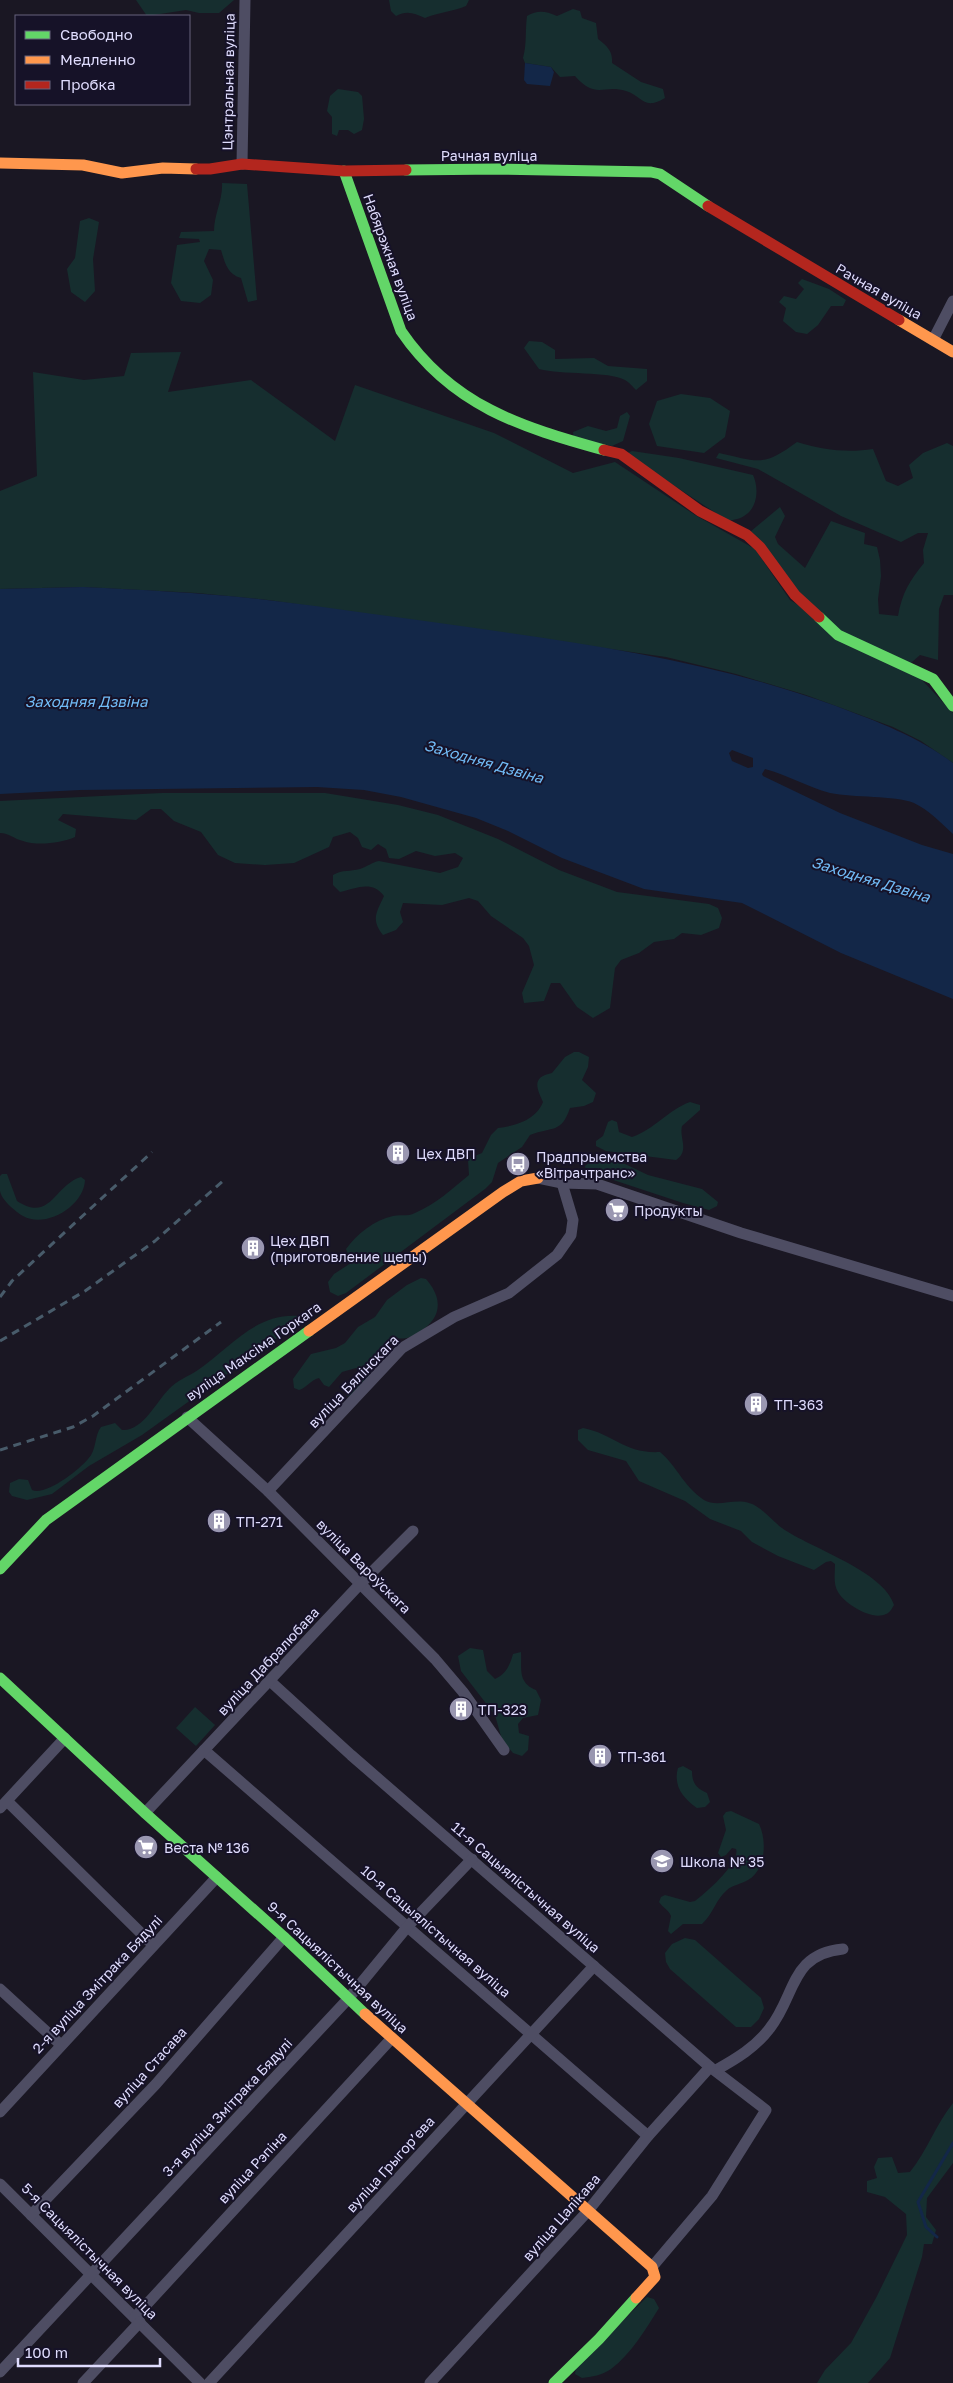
<svg xmlns="http://www.w3.org/2000/svg" width="953" height="2383" viewBox="0 0 953 2383" font-family="'Golos Text',sans-serif">
  <rect width="100%" height="100%" fill="#1a1723"/>
  <g fill="#162e2f">
    <path d="M 136,0 L 234,0 L 219,13 L 199,13 L 186,10 L 147,16 Z"/>
    <path d="M 389,0 L 469,0 L 466,6 C 452,12 439,12 425,18 C 414,13 407,10 396,16 L 391,11 Z"/>
    <path d="M 573,9 L 580,11 L 582,18 L 596,23 L 598,39 C 607,46 613,51 612,63 L 641,82 L 663,89 L 665,98 C 643,111 643,96 626,91 C 603,84 596,100 575,76 L 560,77 L 551,67 L 525,63 L 523,58 C 527,44 525,31 527,16 C 538,10 545,11 557,16 Z"/>
    <path d="M 338,89 L 358,92 L 362,96 L 364,119 L 362,130 L 354,134 L 348,130 L 339,130 L 337,136 L 332,134 L 332,117 L 327,111 L 330,96 Z"/>
    <path d="M 222,183 L 247,184 L 257,300 L 248,302 L 241,278 C 227,274 225,263 221,250 L 209,249 L 204,261 L 213,280 L 211,295 L 200,303 L 181,301 L 171,283 L 177,245 L 200,242 L 199,239 L 179,238 L 181,232 L 214,231 C 214,214 223,200 222,183 Z"/>
    <path d="M 89,218 L 99,222 L 93,259 L 95,291 L 85,302 L 71,292 L 67,269 L 75,258 L 80,221 Z"/>
    <path d="M 802,279 L 829,289 L 846,300 L 843,306 L 831,306 L 818,325 L 807,334 L 796,332 L 783,321 L 786,308 L 779,302 L 784,296 L 796,299 L 804,289 L 798,283 Z"/>
    <path d="M 529,341 L 542,342 L 555,350 L 555,359 L 594,358 L 608,366 L 647,369 L 647,381 L 636,390 C 633,387 629,382 625,380 C 609,371 561,375 539,369 L 524,348 Z"/>
    <path d="M 181,352 L 168,392 L 251,380 L 335,441 L 355,385 L 494,433 L 573,473 L 615,462 L 695,515 L 755,549 L 790,600 L 922,680 L 953,713 L 953,763 L 921,741 L 893,727 L 806,695 L 736,674 L 666,657 L 268,600 L 197,593 L 83,587 L 0,589 L 0,491 L 37,476 L 33,372 L 84,380 L 124,376 L 131,353 Z"/>
    <path d="M 681,394 L 710,398 L 730,411 L 725,437 L 704,453 L 657,446 L 649,424 L 657,401 Z"/>
    <path d="M 627,412 L 630,416 L 623,441 L 612,446 L 574,439 L 573,432 L 588,426 L 606,431 L 617,428 L 620,416 Z"/>
    <path d="M 797,442 C 823,450 847,453 873,449 L 886,481 L 898,486 L 913,478 L 909,465 L 923,453 L 947,443 L 953,446 L 953,595 L 944,595 L 939,609 L 938,660 L 920,655 L 911,663 L 841,632 L 798,593 L 750,532 L 780,507 L 785,516 L 775,537 L 778,544 L 805,568 L 831,521 L 865,533 L 864,544 L 877,547 L 880,560 L 881,576 L 878,599 L 879,614 L 898,616 C 902,593 910,580 924,563 L 923,550 L 928,533 L 918,533 L 901,542 L 841,516 L 758,469 L 716,458 L 719,453 C 759,462 763,467 797,442 Z"/>
    <path d="M 632,451 L 679,458 L 753,475 C 759,488 758,508 744,516 C 740,519 732,520 728,521 L 626,454 Z"/>
    <path d="M 162,793 L 325,793 L 398,805 L 438,815 L 498,839 L 559,870 L 617,892 L 709,904 L 718,908 L 722,918 L 719,928 L 701,935 L 682,933 L 674,939 L 654,942 L 639,953 L 621,960 L 615,968 L 610,1008 L 593,1018 L 577,1007 L 560,983 L 551,983 L 544,1001 L 524,1003 L 522,993 L 534,965 L 529,946 L 523,938 L 491,916 L 478,901 L 469,898 L 442,905 L 403,903 L 400,912 L 403,922 L 396,930 L 383,935 C 371,920 376,913 384,896 C 372,880 357,888 340,892 L 333,885 L 333,875 C 343,869 350,872 360,869 C 367,867 372,862 379,861 L 440,873 L 458,867 L 463,858 L 455,853 L 435,856 L 416,851 L 399,859 L 389,858 L 386,849 L 378,844 L 371,850 L 362,847 L 358,838 L 350,832 L 333,837 L 329,847 L 294,863 L 265,865 L 235,863 L 218,855 L 201,832 L 174,821 L 161,809 L 151,809 L 136,820 L 63,814 L 58,820 L 76,829 L 75,837 C 61,843 38,846 23,841 C 14,839 9,833 0,833 L 0,801 Z"/>
    <path d="M 574,1052 L 579,1052 L 589,1057 L 588,1067 L 582,1080 L 596,1093 L 593,1102 L 584,1106 L 570,1108 C 561,1134 553,1126 530,1135 L 522,1147 L 498,1163 L 492,1182 L 485,1189 L 346,1293 L 338,1296 L 330,1292 L 328,1282 L 334,1274 L 351,1263 L 346,1249 C 357,1234 374,1220 393,1216 C 400,1214 407,1217 415,1213 C 436,1204 452,1189 469,1175 L 468,1160 L 472,1157 L 482,1153 L 491,1135 L 498,1128 C 515,1126 536,1120 543,1102 C 536,1087 532,1077 552,1073 L 565,1057 Z"/>
    <path d="M 690,1102 L 700,1105 L 700,1110 L 682,1126 C 679,1138 690,1151 676,1160 L 606,1151 L 596,1146 L 596,1141 L 603,1136 L 608,1122 L 612,1120 L 617,1122 L 619,1132 L 632,1137 C 655,1129 668,1110 690,1102 Z"/>
    <path d="M 604,1161 L 625,1164 L 648,1175 L 702,1189 L 718,1202 L 717,1206 L 709,1210 L 683,1203 L 586,1171 L 585,1166 L 589,1163 Z"/>
    <path d="M 2,1174 L 7,1174 L 17,1201 C 51,1223 54,1185 81,1177 L 85,1180 C 84,1206 46,1229 23,1216 C 19,1214 15,1210 11,1207 C 7,1203 1,1197 0,1191 C 0,1187 0,1181 0,1176 Z"/>
    <path d="M 421,1278 L 426,1279 C 447,1303 439,1324 410,1337 C 404,1340 398,1337 392,1340 L 359,1391 L 352,1397 L 347,1396 L 346,1391 L 360,1371 L 356,1368 L 342,1372 L 329,1387 L 324,1385 L 319,1378 C 310,1380 307,1388 299,1390 L 294,1388 L 293,1379 L 311,1354 L 336,1348 L 345,1343 L 358,1327 L 375,1317 L 387,1300 L 407,1285 Z"/>
    <path d="M 299,1316 L 301,1321 L 142,1435 L 89,1466 L 52,1494 L 27,1500 L 12,1496 L 9,1492 L 10,1483 L 19,1479 L 28,1480 L 32,1490 C 46,1496 79,1470 88,1459 C 97,1450 94,1436 101,1427 L 115,1423 L 122,1430 C 142,1432 157,1401 169,1389 C 176,1381 189,1376 198,1370 C 231,1347 255,1313 299,1316 Z"/>
    <path d="M 583,1428 C 614,1434 625,1454 660,1452 C 677,1466 683,1486 704,1500 C 717,1508 734,1498 749,1503 C 761,1506 772,1521 782,1528 C 810,1548 884,1571 894,1605 C 892,1608 890,1613 886,1614 C 872,1621 845,1604 838,1592 C 833,1584 835,1573 835,1564 L 831,1561 L 826,1562 L 814,1570 L 778,1556 L 752,1542 L 741,1531 L 710,1519 L 685,1501 L 639,1481 L 626,1461 L 588,1450 L 578,1440 L 578,1430 Z"/>
    <path d="M 470,1648 L 483,1650 L 487,1671 L 495,1679 C 506,1674 510,1665 513,1654 L 521,1652 C 522,1668 517,1683 536,1690 L 541,1700 L 538,1715 L 523,1718 L 518,1724 L 519,1733 L 529,1736 L 528,1750 L 522,1756 L 513,1753 L 502,1740 L 495,1715 L 461,1671 L 458,1656 Z"/>
    <path d="M 195,1707 L 215,1725 L 196,1746 L 176,1728 Z"/>
    <path d="M 683,1766 L 692,1771 C 692,1783 696,1788 707,1793 L 710,1802 L 705,1807 L 697,1808 C 683,1798 673,1786 678,1768 Z"/>
    <path d="M 731,1811 L 759,1824 C 767,1840 766,1870 748,1880 C 742,1884 732,1885 727,1890 C 716,1899 713,1914 702,1924 L 683,1924 L 671,1934 L 668,1931 L 671,1916 C 669,1910 663,1908 659,1902 L 661,1897 L 665,1895 L 690,1902 L 695,1901 C 706,1893 741,1862 736,1849 L 732,1848 L 726,1855 L 721,1857 L 718,1853 L 726,1830 L 723,1816 L 726,1812 Z"/>
    <path d="M 685,1938 L 695,1940 L 761,1998 L 764,2008 L 759,2019 L 751,2027 L 736,2027 L 670,1969 L 666,1962 L 665,1953 L 672,1944 Z"/>
    <path d="M 953,2103 L 953,2163 L 927,2198 L 926,2217 L 936,2230 L 932,2244 L 924,2244 L 922,2257 L 890,2358 L 868,2383 L 817,2383 L 825,2370 L 851,2343 L 876,2298 L 907,2235 L 906,2214 L 885,2197 L 867,2192 L 867,2181 L 877,2178 L 874,2167 L 878,2158 L 892,2157 L 898,2173 L 910,2172 C 927,2151 936,2124 953,2103 Z"/>
    <path d="M 647,2297 L 654,2299 L 659,2308 C 646,2329 631,2354 611,2369 C 603,2375 591,2377 582,2378 L 575,2374 L 576,2367 Z"/>
  </g>
  <g fill="#132748" fill-rule="evenodd">
    <path d="M 525,63 L 551,67 L 554,72 L 550,86 L 527,84 L 524,80 Z"/>
    <path d="M 83,587 C 145,590 206,593 267,600 C 334,608 401,618 468,627 C 595,645 715,662 836,706 C 878,722 917,736 953,763 L 953,834 C 941,823 929,810 914,803 C 894,795 854,798 830,793 C 807,787 788,775 765,769 L 762,774 L 763,776 L 840,813 L 922,845 L 953,854 L 953,999 L 841,953 L 742,903 L 644,889 L 562,858 L 508,831 L 476,818 L 401,797 L 364,790 L 317,787 L 80,790 L 0,794 L 0,589 ZM 732,750 L 753,758 L 753,767 L 748,768 L 732,761 L 729,753 Z"/>
  </g>
  <g fill="none" stroke-linecap="round" stroke-linejoin="round">
    <path stroke="#132748" stroke-width="3" d="M 937,2237 L 926,2227 L 918,2202 L 953,2143"/>
    <g stroke="#4e4d63" stroke-width="11">
      <path d="M 242,164 L 245,0"/>
      <path d="M 933,340 L 953,301"/>
      <path d="M 538,1178 L 562,1183 L 597,1184 L 741,1233 L 953,1296"/>
      <path d="M 187,1417 L 268,1491 L 435,1659 L 463,1692 L 504,1750"/>
      <path d="M 268,1491 L 402,1348 L 454,1317 L 509,1293 L 557,1255 L 571,1235 L 573,1220 L 562,1183"/>
      <path d="M 270,1681 L 351,1755 L 710,2067 L 766,2110 L 712,2196 L 652,2267"/>
      <path d="M 204,1750 L 648,2136"/>
      <path d="M 7,1801 L 153,1945"/>
      <path d="M 0,1808 L 65,1738"/>
      <path d="M 145,1813 L 361,1583 L 413,1531"/>
      <path d="M 0,1989 L 61,2045"/>
      <path d="M 716,2070 C 736,2059 756,2047 770,2028 C 796,1995 790,1954 843,1949"/>
      <path d="M 0,2112 L 217,1877"/>
      <path d="M 0,2184 L 200,2383"/>
      <path d="M 31,2215 L 156,2084 L 284,1937"/>
      <path d="M 135,2317 L 392,2038"/>
      <path d="M 0,2372 L 348,1999 L 408,1926 L 472,1859"/>
      <path d="M 83,2383 L 140,2322"/>
      <path d="M 209,2383 L 594,1966"/>
      <path d="M 430,2383 L 587,2212 L 648,2136 L 710,2067"/>
    </g>
    <g stroke="#63d668" stroke-width="11">
      <path d="M 406,170 L 498,169 L 651,172 L 660,174 L 708,206"/>
      <path d="M 344,171 L 401,331 C 452,406 521,427 604,450"/>
      <path d="M 819,617 L 838,635 L 933,679 L 953,706"/>
      <path d="M 0,1569 L 46,1520 L 309,1331"/>
      <path d="M 0,1678 L 145,1813 L 284,1937 L 365,2014"/>
      <path d="M 554,2383 L 599,2339 L 636,2298"/>
    </g>
    <g stroke="#ff974d" stroke-width="11">
      <path d="M 0,163 L 83,165 L 122,173 L 163,168 L 196,169"/>
      <path d="M 899,320 L 953,352"/>
      <path d="M 309,1331 L 503,1192 L 521,1181 L 538,1178"/>
      <path d="M 365,2014 L 652,2267 L 655,2277 L 636,2298"/>
    </g>
    <g stroke="#b3261e" stroke-width="11">
      <path d="M 196,169 L 210,169 L 242,164 L 344,171 L 406,170"/>
      <path d="M 708,206 L 899,320"/>
      <path d="M 604,450 L 621,454 L 700,511 L 747,535 L 760,547 L 795,595 L 819,617"/>
    </g>
    <g stroke="#485b6a" stroke-width="3" stroke-dasharray="8 6" stroke-linecap="butt">
      <path d="M 0,1297 L 12,1281 L 152,1152"/>
      <path d="M 0,1341 L 85,1291 L 155,1241 L 224,1180"/>
      <path d="M 0,1450 L 73,1427 L 93,1416 L 221,1322"/>
    </g>
  </g>
  <defs>
    <g id="building-disc" transform="scale(1.25)"><circle r="9.5" fill="#9a97b1" stroke="#161228"/><path d="M-4-6H4V6H1V3H-1V6H-4ZM-2.5-4.3h1.7v1.8h-1.7ZM.8-4.3h1.7v1.8H.8ZM-2.5-1h1.7V.8h-1.7ZM.8-1h1.7V.8H.8Z" fill="#fff"/></g>
    <g id="bus-disc" transform="scale(1.25)"><circle r="9.5" fill="#9a97b1" stroke="#161228"/><path d="M-5-6H5V4H4V6H2V4H-2V6H-4V4H-5ZM-3.5-4V0h7V-4ZM-3.5 1.2v1.5H-2V1.2ZM2 1.2v1.5H3.5V1.2Z" fill="#fff"/></g>
    <g id="supermarket-disc" transform="scale(1.25)"><circle r="9.5" fill="#9a97b1" stroke="#161228"/><path d="M-6-5.5h2.5l.6 2H6L4.5 2H-2.5L-4.4-4H-6ZM-1.5 3.2a1.3 1.3 0 1 0 .1 0ZM3 3.2a1.3 1.3 0 1 0 .1 0Z" fill="#fff"/></g>
    <g id="school-disc" transform="scale(1.25)"><circle r="9.5" fill="#9a97b1" stroke="#161228"/><path d="M0-5L7-2L0 1L-7-2ZM-4 1L0 2.5L4 1V4Q0 6-4 4Z" fill="#fff"/></g>
  </defs>
  <g fill-rule="evenodd">
    <use href="#building-disc" x="398" y="1153"/>
    <use href="#bus-disc" x="518" y="1164"/>
    <use href="#supermarket-disc" x="617" y="1210"/>
    <use href="#building-disc" x="253" y="1248"/>
    <use href="#building-disc" x="756" y="1404"/>
    <use href="#building-disc" x="219" y="1521"/>
    <use href="#building-disc" x="461" y="1709"/>
    <use href="#building-disc" x="600" y="1756"/>
    <use href="#supermarket-disc" x="146" y="1847"/>
    <use href="#school-disc" x="662" y="1861"/>
  </g>
  <g text-anchor="middle" dominant-baseline="central" stroke-width="4" stroke-linejoin="round" paint-order="stroke">
    <g font-size="14" fill="#dfdcfd" stroke="#161228">
      <text transform="translate(228 82) rotate(-89)">Цэнтральная вуліца</text>
      <text x="489" y="155">Рачная вуліца</text>
      <text transform="translate(391 257) rotate(70)">Набярэжная вуліца</text>
      <text transform="translate(879 291) rotate(30)">Рачная вуліца</text>
      <text transform="translate(253 1351) rotate(-35)">вуліца Максіма Горкага</text>
      <text transform="translate(353 1381) rotate(-46)">вуліца Бялінскага</text>
      <text transform="translate(364 1566) rotate(45)">вуліца Вароўскага</text>
      <text transform="translate(268 1661) rotate(-47)">вуліца Дабралюбава</text>
      <text transform="translate(526 1887) rotate(41)">11-я Сацыялістычная вуліца</text>
      <text transform="translate(436 1931) rotate(41)">10-я Сацыялістычная вуліца</text>
      <text transform="translate(338 1967) rotate(43)">9-я Сацыялістычная вуліца</text>
      <text transform="translate(97 1984) rotate(-47)">2-я вуліца Змітрака Бядулі</text>
      <text transform="translate(149 2067) rotate(-48)">вуліца Стасава</text>
      <text transform="translate(227 2107) rotate(-47)">3-я вуліца Змітрака Бядулі</text>
      <text transform="translate(390 2164) rotate(-48)">вуліца Грыгорʼева</text>
      <text transform="translate(252 2167) rotate(-47)">вуліца Рэпіна</text>
      <text transform="translate(561 2217) rotate(-49)">вуліца Цалікава</text>
      <text transform="translate(90 2251) rotate(45)">5-я Сацыялістычная вуліца</text>
    </g>
    <g font-size="14" fill="#dfdcfd" stroke="#161228" text-anchor="start">
      <text x="416" y="1153">Цех ДВП</text>
      <text x="536" y="1156">Прадпрыемства<tspan x="536" dy="16">«Вітрачтранс»</tspan></text>
      <text x="634" y="1210">Продукты</text>
      <text x="270" y="1240">Цех ДВП<tspan x="270" dy="16">(приготовление щепы)</tspan></text>
      <text x="774" y="1404">ТП-363</text>
      <text x="236" y="1521">ТП-271</text>
      <text x="478" y="1709">ТП-323</text>
      <text x="618" y="1756">ТП-361</text>
      <text x="164" y="1847">Веста № 136</text>
      <text x="680" y="1861">Школа № 35</text>
    </g>
    <g font-size="15" font-style="italic" fill="#71bbf6" stroke="#161228">
      <text x="86" y="701">Заходняя Дзвіна</text>
      <text transform="translate(484 761) rotate(16)">Заходняя Дзвіна</text>
      <text transform="translate(871 879) rotate(17)">Заходняя Дзвіна</text>
    </g>
  </g>
  <rect x="15" y="15" width="175" height="90" fill="#161228" stroke="#66637d"/>
  <rect x="25" y="31" width="25" height="8" fill="#63d668" stroke="#66637d"/>
  <text x="60" y="40" font-size="15" fill="#dfdcfd">Свободно</text>
  <rect x="25" y="56" width="25" height="8" fill="#ff974d" stroke="#66637d"/>
  <text x="60" y="65" font-size="15" fill="#dfdcfd">Медленно</text>
  <rect x="25" y="81" width="25" height="8" fill="#b3261e" stroke="#66637d"/>
  <text x="60" y="90" font-size="15" fill="#dfdcfd">Пробка</text>
  <path d="M18 2358v8h142v-8" fill="none" stroke="#dfdcfd" stroke-width="2.5"/>
  <text x="25" y="2358" font-size="15" fill="#dfdcfd" stroke="#161228" stroke-width="4" paint-order="stroke">100 m</text>
</svg>
